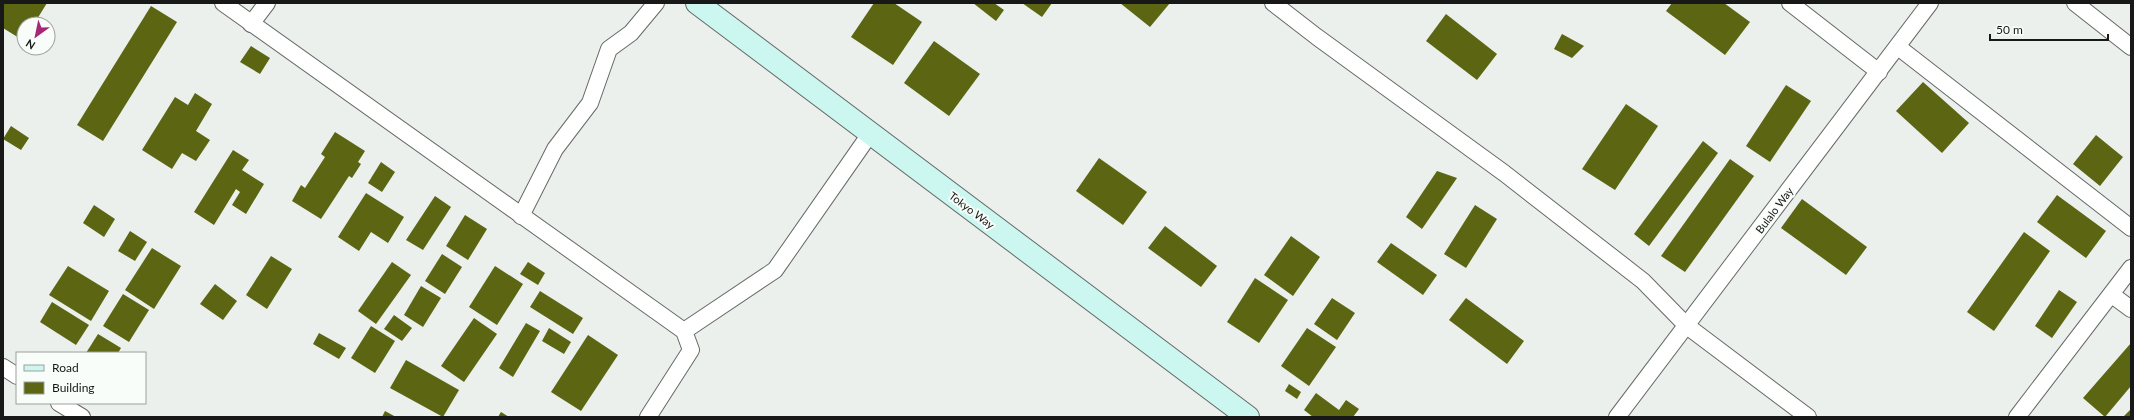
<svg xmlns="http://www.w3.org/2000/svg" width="2134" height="420" viewBox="0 0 2134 420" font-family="Lato,sans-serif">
  <rect width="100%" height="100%" fill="#ebf0ec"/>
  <g fill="#5b6512">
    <path d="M 3,3 L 47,3 L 34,24 L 24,24 L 24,41 L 3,28 Z"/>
    <path d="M 874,3 L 894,3 L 922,22 L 893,65 L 851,37 Z"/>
    <path d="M 973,3 L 994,3 L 1004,10 L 996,21 Z"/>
    <path d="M 1022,3 L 1052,3 L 1042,17 Z"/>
    <path d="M 1120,3 L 1170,3 L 1150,27 Z"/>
    <path d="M 1672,3 L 1724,3 L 1750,22 L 1725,55 L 1666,11 Z"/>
    <path d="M 151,6 L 177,22 L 103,141 L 77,125 Z"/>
    <path d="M 1446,14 L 1497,54 L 1477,80 L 1426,41 Z"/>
    <path d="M 1562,34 L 1584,46 L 1572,58 L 1554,49 Z"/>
    <path d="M 934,41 L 980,74 L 949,116 L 904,83 Z"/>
    <path d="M 251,46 L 270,58 L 260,74 L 240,62 Z"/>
    <path d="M 1923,82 L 1969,123 L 1942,153 L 1896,111 Z"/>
    <path d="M 1786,85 L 1811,101 L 1770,162 L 1746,146 Z"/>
    <path d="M 195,93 L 212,104 L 196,131 L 210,140 L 196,161 L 182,153 L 172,169 L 142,150 L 175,97 L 188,105 Z"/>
    <path d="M 1626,104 L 1658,126 L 1615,190 L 1582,169 Z"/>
    <path d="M 11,126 L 29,138 L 21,150 L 3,139 Z"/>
    <path d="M 335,132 L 365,151 L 358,162 L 361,164 L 352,178 L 349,176 L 321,219 L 292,201 L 301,185 L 305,188 L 325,157 L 321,154 Z"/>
    <path d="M 2096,135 L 2123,157 L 2100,186 L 2073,164 Z"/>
    <path d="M 1703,141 L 1718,153 L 1649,246 L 1634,234 Z"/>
    <path d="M 233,150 L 249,160 L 242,170 L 264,184 L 246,214 L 232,205 L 240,192 L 236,189 L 214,225 L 194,212 Z"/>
    <path d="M 1099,158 L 1147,192 L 1123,225 L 1076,191 Z"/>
    <path d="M 1730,159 L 1754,176 L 1685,272 L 1661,256 Z"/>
    <path d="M 381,162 L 395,172 L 382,192 L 368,183 Z"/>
    <path d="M 1437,171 L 1457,178 L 1422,229 L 1406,217 Z"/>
    <path d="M 366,193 L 404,217 L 388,243 L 371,232 L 359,251 L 338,237 Z"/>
    <path d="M 2057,195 L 2106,231 L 2086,258 L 2037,222 Z"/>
    <path d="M 435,196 L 451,207 L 423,250 L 406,240 Z"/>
    <path d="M 1802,199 L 1867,247 L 1846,275 L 1781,228 Z"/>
    <path d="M 94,205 L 115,219 L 104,237 L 83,223 Z"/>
    <path d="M 1475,205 L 1497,219 L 1466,268 L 1444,254 Z"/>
    <path d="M 465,215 L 487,229 L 468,260 L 446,246 Z"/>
    <path d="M 1165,226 L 1217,266 L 1201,287 L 1148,248 Z"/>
    <path d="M 130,231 L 147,242 L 135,261 L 118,251 Z"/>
    <path d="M 2024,232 L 2050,251 L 1994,331 L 1967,312 Z"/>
    <path d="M 1291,236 L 1320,257 L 1293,296 L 1264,275 Z"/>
    <path d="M 1391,243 L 1437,275 L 1423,295 L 1377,262 Z"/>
    <path d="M 152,248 L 181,266 L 154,309 L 125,290 Z"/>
    <path d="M 442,254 L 462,267 L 445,294 L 425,281 Z"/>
    <path d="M 271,256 L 292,269 L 267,309 L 246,295 Z"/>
    <path d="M 392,262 L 411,275 L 376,324 L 358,311 Z"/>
    <path d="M 528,262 L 545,273 L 538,285 L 520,274 Z"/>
    <path d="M 68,266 L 109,291 L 91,321 L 49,295 Z"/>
    <path d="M 495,266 L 523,284 L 497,325 L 469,307 Z"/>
    <path d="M 1255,278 L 1288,300 L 1259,343 L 1227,322 Z"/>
    <path d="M 215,284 L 237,301 L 223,320 L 200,304 Z"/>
    <path d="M 421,286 L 441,298 L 423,327 L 404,315 Z"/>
    <path d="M 2059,290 L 2077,302 L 2052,338 L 2035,326 Z"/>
    <path d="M 540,291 L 583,318 L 573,334 L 530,307 Z"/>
    <path d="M 123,294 L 149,310 L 129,342 L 103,326 Z"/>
    <path d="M 1332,298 L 1355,313 L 1337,340 L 1314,324 Z"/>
    <path d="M 1466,298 L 1524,341 L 1507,364 L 1449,320 Z"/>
    <path d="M 52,302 L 89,325 L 76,345 L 40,322 Z"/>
    <path d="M 394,315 L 412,328 L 402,341 L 384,329 Z"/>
    <path d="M 474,318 L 497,334 L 464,382 L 441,366 Z"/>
    <path d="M 526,323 L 540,331 L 513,377 L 499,368 Z"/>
    <path d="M 371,326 L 395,341 L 375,373 L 351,358 Z"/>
    <path d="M 549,328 L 571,342 L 564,354 L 542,341 Z"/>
    <path d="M 1307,328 L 1336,347 L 1309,386 L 1281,366 Z"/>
    <path d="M 319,333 L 346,348 L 339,359 L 313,344 Z"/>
    <path d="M 98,334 L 121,348 L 118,353 L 86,353 Z"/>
    <path d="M 588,335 L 618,355 L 581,411 L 551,392 Z"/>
    <path d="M 2131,343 L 2131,386 L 2105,417 L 2083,398 Z"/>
    <path d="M 406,360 L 459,390 L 443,417 L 390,388 Z"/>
    <path d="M 1289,384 L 1301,392 L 1297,399 L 1285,391 Z"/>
    <path d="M 1316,393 L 1339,410 L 1346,400 L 1359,409 L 1353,417 L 1313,417 L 1304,410 Z"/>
    <path d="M 2131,409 L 2131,417 L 2123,417 Z"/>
    <path d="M 385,411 L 396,417 L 382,417 Z"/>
    <path d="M 501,412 L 509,417 L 498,417 Z"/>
  </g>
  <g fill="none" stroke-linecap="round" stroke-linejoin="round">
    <g stroke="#666a67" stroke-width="18">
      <g id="street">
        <path d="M 223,3 L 684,331 L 691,350 L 648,417"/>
        <path d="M 1273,3 L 1317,37 L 1504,173 L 1643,281 L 1687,326 L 1808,417"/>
        <path d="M 1790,3 L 1879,72"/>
        <path d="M 2075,3 L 2131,47"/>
        <path d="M 251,24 L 267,3"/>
        <path d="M 1898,47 L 2131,228"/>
        <path d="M 521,216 L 555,149 L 590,103 L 609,49 L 631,33 L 656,3"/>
        <path d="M 2112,295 L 2131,309"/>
        <path d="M 684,331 L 775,270 L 870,134"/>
        <path d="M 3,367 L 17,376"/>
        <path d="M 59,403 L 82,417"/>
        <path d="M 1617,417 L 1930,3"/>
        <path d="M 2017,417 L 2131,268"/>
      </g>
    </g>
    <g stroke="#666a67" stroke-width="24">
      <path id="secondary" d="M 697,3 L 1248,417"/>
    </g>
    <use href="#street" stroke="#fff" stroke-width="16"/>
    <use href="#secondary" stroke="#cbf7f0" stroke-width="22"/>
  </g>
  <g text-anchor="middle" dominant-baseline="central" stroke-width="4" stroke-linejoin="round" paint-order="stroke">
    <g font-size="11" fill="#171817" stroke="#f8fdf9">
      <text transform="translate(972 210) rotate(37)">Tokyo Way</text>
      <text transform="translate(1774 210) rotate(-53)">Bulalo Way</text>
    </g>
  </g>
  <rect width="2134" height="420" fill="none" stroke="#171817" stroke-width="8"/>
  <rect x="16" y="352" width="130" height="52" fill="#f8fdf9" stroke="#9ea19f"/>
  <rect x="24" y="365" width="20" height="6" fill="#cbf7f0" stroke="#9ea19f"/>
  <text x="52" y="372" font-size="12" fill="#171817">Road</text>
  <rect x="24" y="382" width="20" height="12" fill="#5b6512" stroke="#9ea19f"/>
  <text x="52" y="392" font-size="12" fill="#171817">Building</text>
  <g transform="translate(36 36) rotate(213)"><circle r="19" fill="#f8fdf9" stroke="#9ea19f"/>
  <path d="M0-3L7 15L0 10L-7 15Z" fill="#a82775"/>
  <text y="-6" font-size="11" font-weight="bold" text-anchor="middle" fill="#171817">N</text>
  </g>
  <path d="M1990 34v6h118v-6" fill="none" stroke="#171817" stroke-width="2"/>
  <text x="1996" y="34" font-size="12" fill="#171817" stroke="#f8fdf9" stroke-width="3" paint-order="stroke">50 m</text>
</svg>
